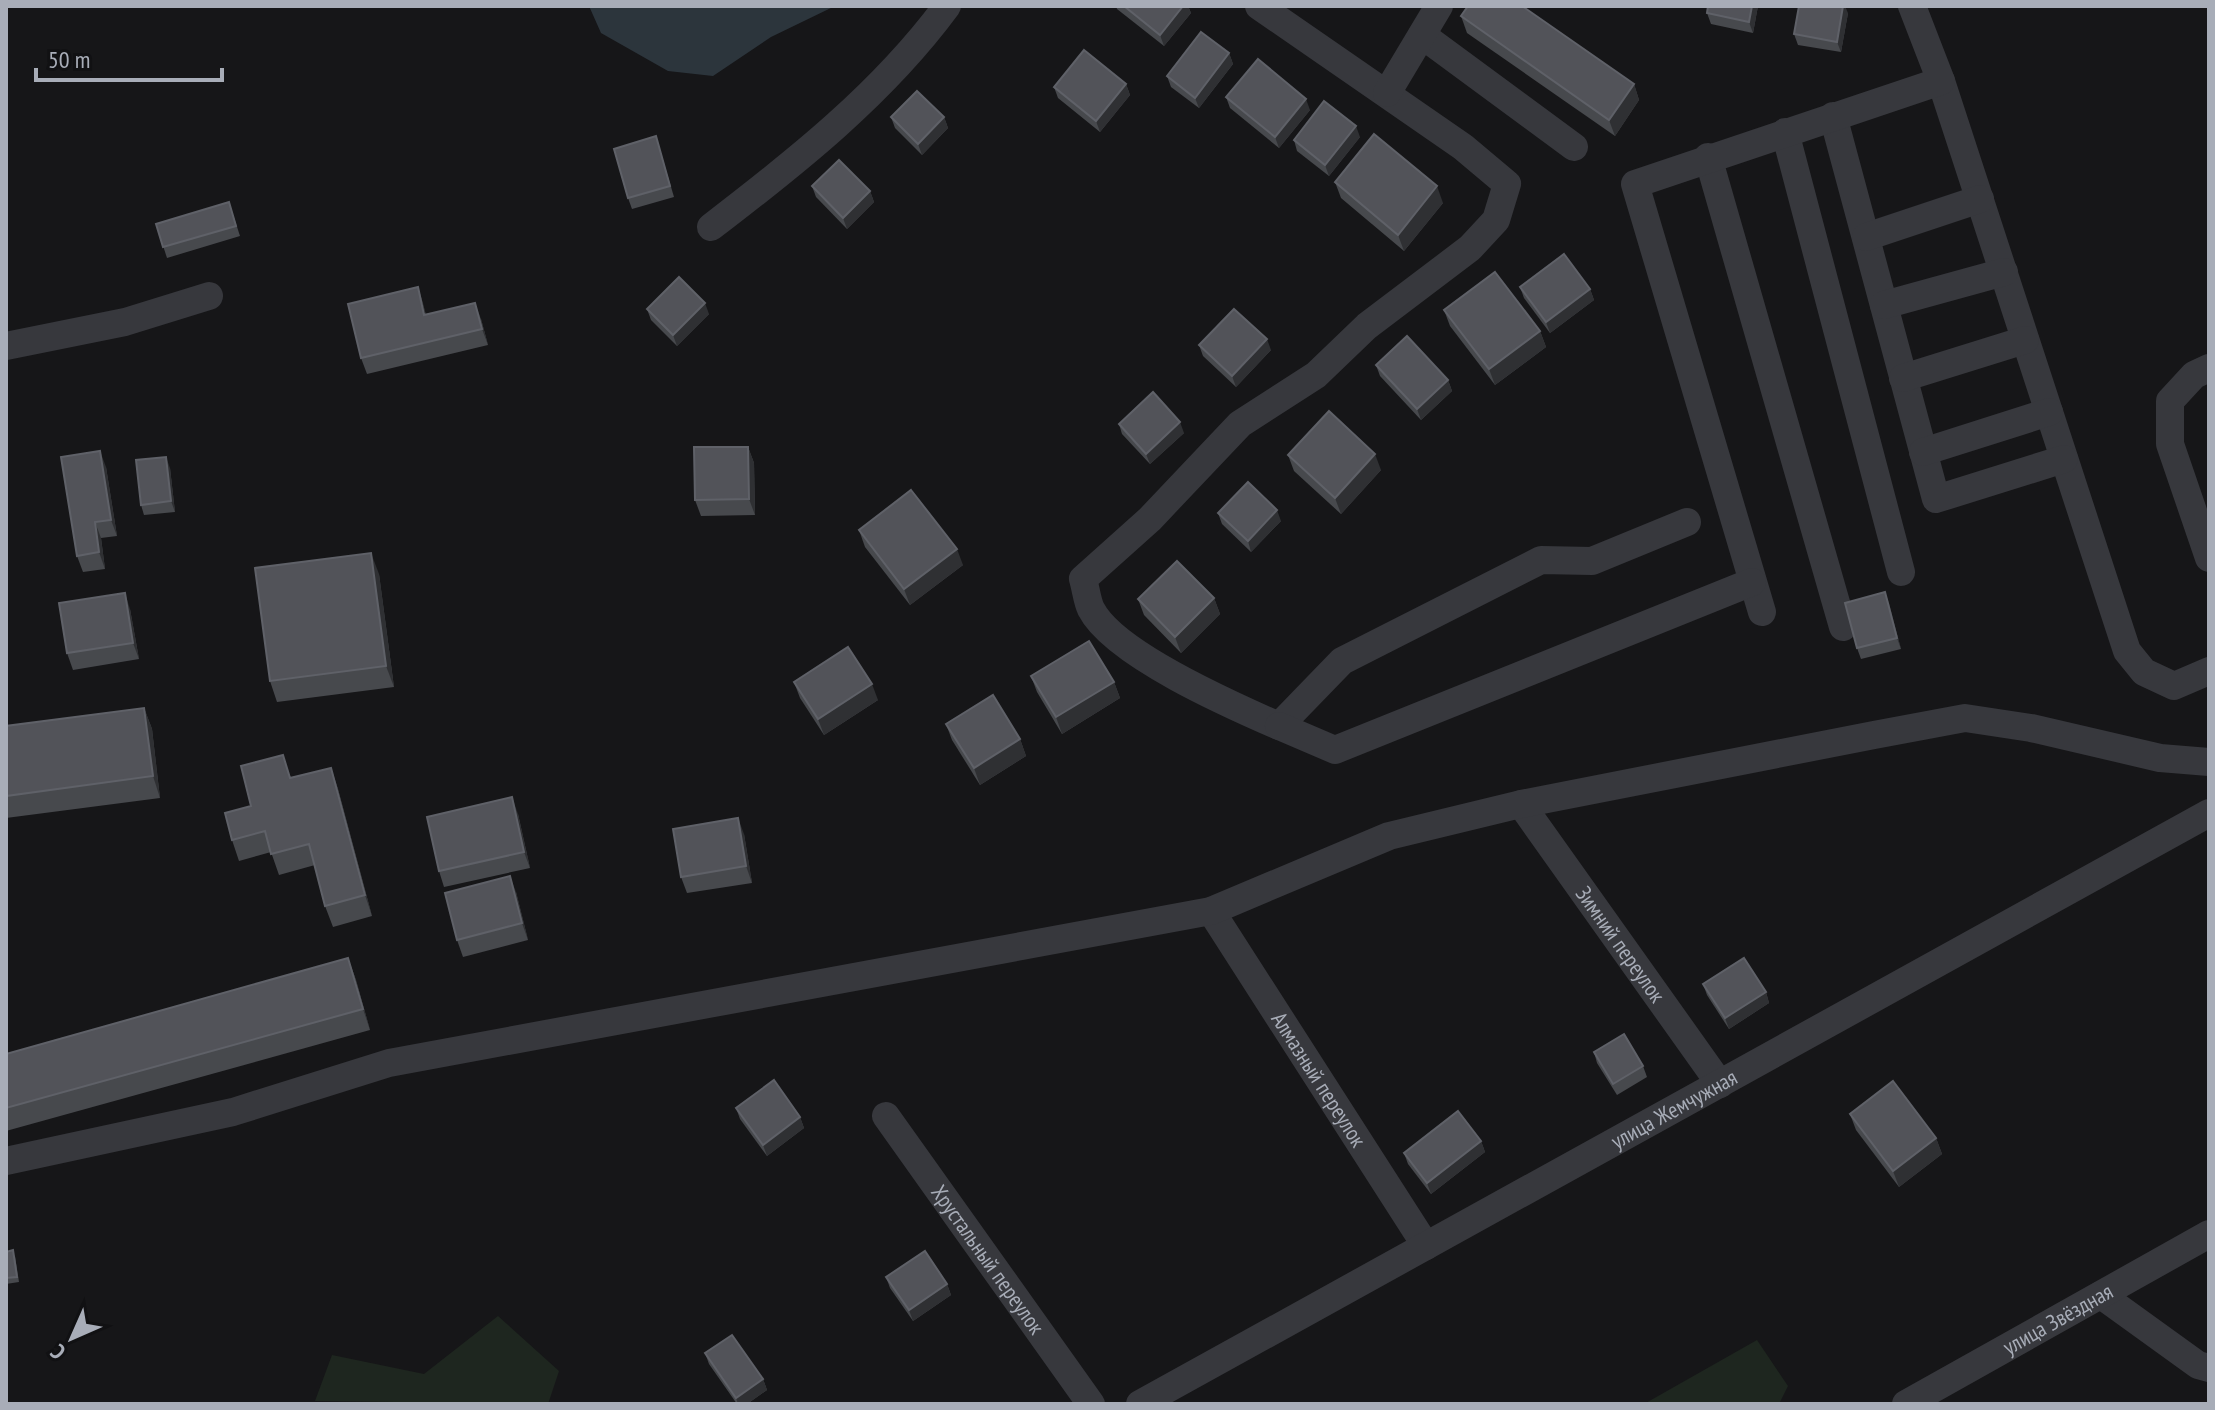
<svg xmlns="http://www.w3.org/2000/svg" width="2215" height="1410" viewBox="0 0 2215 1410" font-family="'PT Sans Narrow',sans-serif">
  <rect width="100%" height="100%" fill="#161618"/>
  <g fill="#1e261f">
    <path d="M 498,1316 L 559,1371 L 548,1404 L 315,1401 L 332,1355 L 424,1374 Z"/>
    <path d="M 1757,1340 L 1788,1386 L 1779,1404 L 1644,1404 Z"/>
  </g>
  <path fill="#2c353c" d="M 589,6 L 835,6 L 771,37 L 713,76 L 668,71 L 601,33 Z"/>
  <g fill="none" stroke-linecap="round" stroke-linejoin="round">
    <g stroke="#37383d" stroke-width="28">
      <path d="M 1259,6 L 1463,147 L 1507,184 L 1496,220 L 1470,248 L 1367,326 L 1316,375 L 1240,424 L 1150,519 L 1083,579 C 1086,589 1087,601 1091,609 C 1114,654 1233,706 1279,726 L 1342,661 L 1541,560 L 1592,561 L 1687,522"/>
      <path d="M 1422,35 L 1574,147"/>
      <path d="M 1941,81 L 2127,651 L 2144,672 L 2174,686 L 2209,671"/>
      <path d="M 1387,93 L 1439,6"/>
      <path d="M 1833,116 L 1936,499 L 2064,459"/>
      <path d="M 1785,132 L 1901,572"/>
      <path d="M 1708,157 L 1843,627"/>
      <path d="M 711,227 C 796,162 883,93 947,6"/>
      <path d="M 1866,237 L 1980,199"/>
      <path d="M 1884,305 L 2004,272"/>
      <path d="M 6,346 L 125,322 L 209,296"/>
      <path d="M 2209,368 L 2194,375 L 2170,401 L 2170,444 L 2209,558"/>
      <path d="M 1903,378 L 2025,340"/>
      <path d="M 1923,452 L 2049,412"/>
      <path d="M 1762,612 L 1635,184 L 1941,81 L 1912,6"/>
      <path d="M 1279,726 L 1335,750 L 1752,582"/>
      <path id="s1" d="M 1521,804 L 1720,1084"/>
      <path id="s2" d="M 1211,911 L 1426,1246"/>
      <path id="s3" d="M 886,1116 L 1091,1404"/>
      <path d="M 6,1161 L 233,1112 L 389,1063 L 1211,911 L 1389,836 L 1521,804 L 1874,735 L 1965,718 L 2031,728 L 2160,758 L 2209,762"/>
      <path d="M 2101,1295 L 2198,1365 L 2209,1368"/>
      <path id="s4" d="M 1140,1404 L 2209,813"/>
      <path id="s5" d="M 1906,1404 L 2209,1234"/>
    </g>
  </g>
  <g fill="#47494d">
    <path d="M 1116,6 L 1188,6 L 1191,13 L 1164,46 L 1117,9 Z"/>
    <path d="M 1758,6 L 1753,33 L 1711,24 L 1707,13 Z"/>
    <path d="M 1848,13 L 1841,52 L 1798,45 L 1794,34 Z"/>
    <path d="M 1461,16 L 1634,84 L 1639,100 L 1615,136 L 1467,33 Z"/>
    <path d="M 1229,53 L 1233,64 L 1199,108 L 1171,87 L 1167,76 Z"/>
    <path d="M 1126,84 L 1130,95 L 1100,132 L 1058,98 L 1054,87 Z"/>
    <path d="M 1226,97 L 1310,110 L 1279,148 L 1230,108 Z"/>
    <path d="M 891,117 L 944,117 L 948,128 L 922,155 L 895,128 Z"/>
    <path d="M 656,136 L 674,197 L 632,209 L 628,198 Z"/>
    <path d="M 1360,137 L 1329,176 L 1297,151 L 1294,140 Z"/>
    <path d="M 1335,182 L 1443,203 L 1404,251 L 1341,198 Z"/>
    <path d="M 812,186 L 870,191 L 874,202 L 847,229 L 816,197 Z"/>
    <path d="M 229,202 L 240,236 L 167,258 L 156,224 Z"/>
    <path d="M 418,287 L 426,315 L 481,319 L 488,345 L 367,374 L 361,358 Z"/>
    <path d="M 1520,287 L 1590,289 L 1594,300 L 1550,333 L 1524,298 Z"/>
    <path d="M 647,309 L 709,314 L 677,346 L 651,320 Z"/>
    <path d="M 1444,310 L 1540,331 L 1546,347 L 1495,385 L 1450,326 Z"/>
    <path d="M 1199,345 L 1271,350 L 1236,387 L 1203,356 Z"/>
    <path d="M 1376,365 L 1448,380 L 1452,391 L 1421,420 L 1380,376 Z"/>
    <path d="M 1119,424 L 1184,433 L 1150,464 L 1122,434 Z"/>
    <path d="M 748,447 L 754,463 L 755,515 L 701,516 L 695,500 Z"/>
    <path d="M 1288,455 L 1381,470 L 1341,514 L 1294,471 Z"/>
    <path d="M 106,467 L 117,536 L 101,538 L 105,569 L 83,572 L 77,556 Z"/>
    <path d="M 170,468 L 175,512 L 144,515 L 141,505 Z"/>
    <path d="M 1218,513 L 1281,521 L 1251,552 L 1222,524 Z"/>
    <path d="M 859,530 L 963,565 L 910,605 L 865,547 Z"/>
    <path d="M 379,574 L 394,687 L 277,702 L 270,681 Z"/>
    <path d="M 1885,592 L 1901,649 L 1861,659 L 1857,648 Z"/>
    <path d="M 1214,598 L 1220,614 L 1181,653 L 1144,615 L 1138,599 Z"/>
    <path d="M 130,609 L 139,659 L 73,670 L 67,653 Z"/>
    <path d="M 1031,676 L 1114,682 L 1120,698 L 1062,734 L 1037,692 Z"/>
    <path d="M 794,682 L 878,700 L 824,735 L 800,698 Z"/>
    <path d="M 144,708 L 152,729 L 160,798 L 6,818 L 6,726 Z"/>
    <path d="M 946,724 L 1020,739 L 1026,756 L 980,785 L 952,740 Z"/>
    <path d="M 331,768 L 338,789 L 372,916 L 333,927 L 325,906 L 315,865 L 279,875 L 271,852 L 239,861 L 232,840 L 251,806 L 292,778 Z"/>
    <path d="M 518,814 L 530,868 L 444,887 L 439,871 Z"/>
    <path d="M 744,834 L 752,883 L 687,893 L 681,877 Z"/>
    <path d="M 516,892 L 528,940 L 463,957 L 457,940 Z"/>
    <path d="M 348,958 L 356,980 L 370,1030 L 6,1131 L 6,1054 Z"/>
    <path d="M 1703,984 L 1766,992 L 1769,1003 L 1729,1029 L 1707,995 Z"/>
    <path d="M 1594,1052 L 1643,1066 L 1647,1077 L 1617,1095 L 1597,1063 Z"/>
    <path d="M 736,1108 L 800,1117 L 804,1128 L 767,1156 L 740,1119 Z"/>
    <path d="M 1850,1114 L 1936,1138 L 1942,1154 L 1899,1187 L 1856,1130 Z"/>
    <path d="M 1481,1141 L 1485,1152 L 1431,1194 L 1408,1164 L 1404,1153 Z"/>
    <path d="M 6,1252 L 15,1256 L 19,1282 L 6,1284 Z"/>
    <path d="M 886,1277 L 947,1284 L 951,1295 L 913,1321 L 890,1288 Z"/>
    <path d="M 705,1353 L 763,1379 L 767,1390 L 747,1404 L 737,1404 L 709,1364 Z"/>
  </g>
  <g fill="#2f3033">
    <path d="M 1183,6 L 1188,6 L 1191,13 L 1164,46 L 1160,35 Z"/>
    <path d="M 1752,6 L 1758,6 L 1753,33 L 1749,22 Z"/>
    <path d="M 1843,6 L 1845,6 L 1848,13 L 1841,52 L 1837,42 Z"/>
    <path d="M 1229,53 L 1233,64 L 1199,108 L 1195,98 Z"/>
    <path d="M 1126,84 L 1130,95 L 1100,132 L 1096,121 Z"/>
    <path d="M 1634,84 L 1639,100 L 1615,136 L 1609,120 Z"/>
    <path d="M 1306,99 L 1310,110 L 1279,148 L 1275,137 Z"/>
    <path d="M 944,117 L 948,128 L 922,155 L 918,144 Z"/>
    <path d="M 1356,126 L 1360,137 L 1329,176 L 1325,165 Z"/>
    <path d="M 1437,186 L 1443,203 L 1404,251 L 1398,235 Z"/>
    <path d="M 870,191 L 874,202 L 847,229 L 843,218 Z"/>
    <path d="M 418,287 L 423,303 L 430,332 L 424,315 Z"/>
    <path d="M 1590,289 L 1594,300 L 1550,333 L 1546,322 Z"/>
    <path d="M 475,303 L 481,319 L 488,345 L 482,329 Z"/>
    <path d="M 705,303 L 709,314 L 677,346 L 673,335 Z"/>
    <path d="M 1540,331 L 1546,347 L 1495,385 L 1489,369 Z"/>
    <path d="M 1267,339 L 1271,350 L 1236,387 L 1232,376 Z"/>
    <path d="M 1448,380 L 1452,391 L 1421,420 L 1417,409 Z"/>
    <path d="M 1180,422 L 1184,433 L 1150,464 L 1146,454 Z"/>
    <path d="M 748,447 L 754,463 L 755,515 L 749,499 Z"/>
    <path d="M 100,451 L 106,467 L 117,536 L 111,520 Z"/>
    <path d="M 1375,454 L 1381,470 L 1341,514 L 1335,498 Z"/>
    <path d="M 166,457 L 170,468 L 175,512 L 171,501 Z"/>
    <path d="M 1277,510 L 1281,521 L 1251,552 L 1248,541 Z"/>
    <path d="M 95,522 L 101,538 L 105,569 L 99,552 Z"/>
    <path d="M 957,549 L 963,565 L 910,605 L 904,589 Z"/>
    <path d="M 371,553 L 379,574 L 394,687 L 386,666 Z"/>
    <path d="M 1885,592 L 1889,603 L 1901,649 L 1897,638 Z"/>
    <path d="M 125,593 L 130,609 L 139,659 L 133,643 Z"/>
    <path d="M 1214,598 L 1220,614 L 1181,653 L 1175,637 Z"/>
    <path d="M 1114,682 L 1120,698 L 1062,734 L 1056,717 Z"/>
    <path d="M 872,684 L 878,700 L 824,735 L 818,719 Z"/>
    <path d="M 144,708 L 152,729 L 160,798 L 153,776 Z"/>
    <path d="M 1020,739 L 1026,756 L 980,785 L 974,768 Z"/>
    <path d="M 331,768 L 338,789 L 372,916 L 365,895 Z"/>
    <path d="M 512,797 L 518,814 L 530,868 L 524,852 Z"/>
    <path d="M 738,818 L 744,834 L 752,883 L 746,866 Z"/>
    <path d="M 510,876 L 516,892 L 528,940 L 522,923 Z"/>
    <path d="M 348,958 L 356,980 L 370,1030 L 363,1009 Z"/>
    <path d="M 1766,992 L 1769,1003 L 1729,1029 L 1725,1018 Z"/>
    <path d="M 800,1117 L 804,1128 L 767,1156 L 763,1145 Z"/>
    <path d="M 1936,1138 L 1942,1154 L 1899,1187 L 1893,1171 Z"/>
    <path d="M 1481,1141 L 1485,1152 L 1431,1194 L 1427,1183 Z"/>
    <path d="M 947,1284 L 951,1295 L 913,1321 L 909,1310 Z"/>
    <path d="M 763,1379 L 767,1390 L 747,1404 L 738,1404 L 736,1398 Z"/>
  </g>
  <g fill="#525359" stroke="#5f6168" stroke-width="2">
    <path d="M 1124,6 L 1183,6 L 1160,35 Z"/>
    <path d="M 1468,6 L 1522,6 L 1634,84 L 1609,120 L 1461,16 Z"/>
    <path d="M 1708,6 L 1752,6 L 1749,22 L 1707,13 Z"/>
    <path d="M 1799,6 L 1843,6 L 1837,42 L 1794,34 Z"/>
    <path d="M 1201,32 L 1229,53 L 1195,98 L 1167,76 Z"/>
    <path d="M 1084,50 L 1126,84 L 1096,121 L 1054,87 Z"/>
    <path d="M 1258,59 L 1306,99 L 1275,137 L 1226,97 Z"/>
    <path d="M 917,91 L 944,117 L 918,144 L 891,117 Z"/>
    <path d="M 1324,101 L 1356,126 L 1325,165 L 1294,140 Z"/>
    <path d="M 1374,134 L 1437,186 L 1398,235 L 1335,182 Z"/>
    <path d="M 656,136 L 670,186 L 628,198 L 614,149 Z"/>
    <path d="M 839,160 L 870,191 L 843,218 L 812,186 Z"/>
    <path d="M 229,202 L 236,226 L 163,247 L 156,224 Z"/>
    <path d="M 1564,254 L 1590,289 L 1546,322 L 1520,287 Z"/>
    <path d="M 1495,272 L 1540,331 L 1489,369 L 1444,310 Z"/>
    <path d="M 679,277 L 705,303 L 673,335 L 647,309 Z"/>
    <path d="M 418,287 L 424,315 L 475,303 L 482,329 L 361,358 L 348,304 Z"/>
    <path d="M 1234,309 L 1267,339 L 1232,376 L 1199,345 Z"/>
    <path d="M 1407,336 L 1448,380 L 1417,409 L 1376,365 Z"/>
    <path d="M 1153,392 L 1180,422 L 1146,454 L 1119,424 Z"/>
    <path d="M 1329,411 L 1375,454 L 1335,498 L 1288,455 Z"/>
    <path d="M 694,447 L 748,447 L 749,499 L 695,500 Z"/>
    <path d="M 100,451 L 111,520 L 95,522 L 99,552 L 77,556 L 61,457 Z"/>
    <path d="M 166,457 L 171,501 L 141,505 L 136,460 Z"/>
    <path d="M 1248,482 L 1277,510 L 1248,541 L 1218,513 Z"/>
    <path d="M 911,490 L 957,549 L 904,589 L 859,530 Z"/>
    <path d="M 371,553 L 386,666 L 270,681 L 255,568 Z"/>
    <path d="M 1177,561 L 1214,598 L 1175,637 L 1138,599 Z"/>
    <path d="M 1885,592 L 1897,638 L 1857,648 L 1845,603 Z"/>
    <path d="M 125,593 L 133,643 L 67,653 L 59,603 Z"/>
    <path d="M 1089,641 L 1114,682 L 1056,717 L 1031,676 Z"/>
    <path d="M 848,647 L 872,684 L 818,719 L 794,682 Z"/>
    <path d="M 993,695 L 1020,739 L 974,768 L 946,724 Z"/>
    <path d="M 144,708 L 153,776 L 6,796 L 6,726 Z"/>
    <path d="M 283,755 L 290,778 L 331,768 L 365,895 L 325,906 L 309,844 L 271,854 L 265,831 L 232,840 L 225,813 L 251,806 L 241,766 Z"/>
    <path d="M 512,797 L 524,852 L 439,871 L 427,817 Z"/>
    <path d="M 738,818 L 746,866 L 681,877 L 673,829 Z"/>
    <path d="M 510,876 L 522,923 L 457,940 L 445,893 Z"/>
    <path d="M 348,958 L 363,1009 L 6,1108 L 6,1054 Z"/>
    <path d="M 1744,958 L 1766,992 L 1725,1018 L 1703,984 Z"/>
    <path d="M 1624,1034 L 1643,1066 L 1613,1084 L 1594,1052 Z"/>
    <path d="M 774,1080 L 800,1117 L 763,1145 L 736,1108 Z"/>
    <path d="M 1893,1081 L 1936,1138 L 1893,1171 L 1850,1114 Z"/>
    <path d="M 1458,1111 L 1481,1141 L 1427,1183 L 1404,1153 Z"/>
    <path d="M 13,1250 L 17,1277 L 6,1278 L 6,1252 Z"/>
    <path d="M 925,1251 L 947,1284 L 909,1310 L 886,1277 Z"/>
    <path d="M 732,1335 L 763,1379 L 736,1398 L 705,1353 Z"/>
  </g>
  <g text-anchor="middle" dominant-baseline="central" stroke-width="7" stroke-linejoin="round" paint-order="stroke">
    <g font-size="22" fill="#a8adb8" stroke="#111113">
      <text stroke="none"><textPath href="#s1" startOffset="172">Зимний переулок</textPath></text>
      <text stroke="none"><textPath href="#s2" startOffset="200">Алмазный переулок</textPath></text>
      <text stroke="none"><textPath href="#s4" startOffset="610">улица Жемчужная</textPath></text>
      <text stroke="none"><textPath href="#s3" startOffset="176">Хрустальный переулок</textPath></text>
      <text stroke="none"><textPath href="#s5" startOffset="174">улица Звёздная</textPath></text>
    </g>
  </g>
  <rect width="2215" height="1410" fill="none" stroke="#a8adb8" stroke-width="16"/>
  <g transform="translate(72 1338) rotate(225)" stroke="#111113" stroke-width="6" paint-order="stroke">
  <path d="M0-6L14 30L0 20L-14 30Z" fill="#a8adb8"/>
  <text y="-12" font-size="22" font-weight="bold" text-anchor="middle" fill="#a8adb8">С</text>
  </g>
  <path d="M36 68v12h186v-12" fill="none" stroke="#a8adb8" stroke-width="4"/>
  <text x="48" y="68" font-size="24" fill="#a8adb8" stroke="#111113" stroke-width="6" paint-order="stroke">50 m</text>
</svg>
